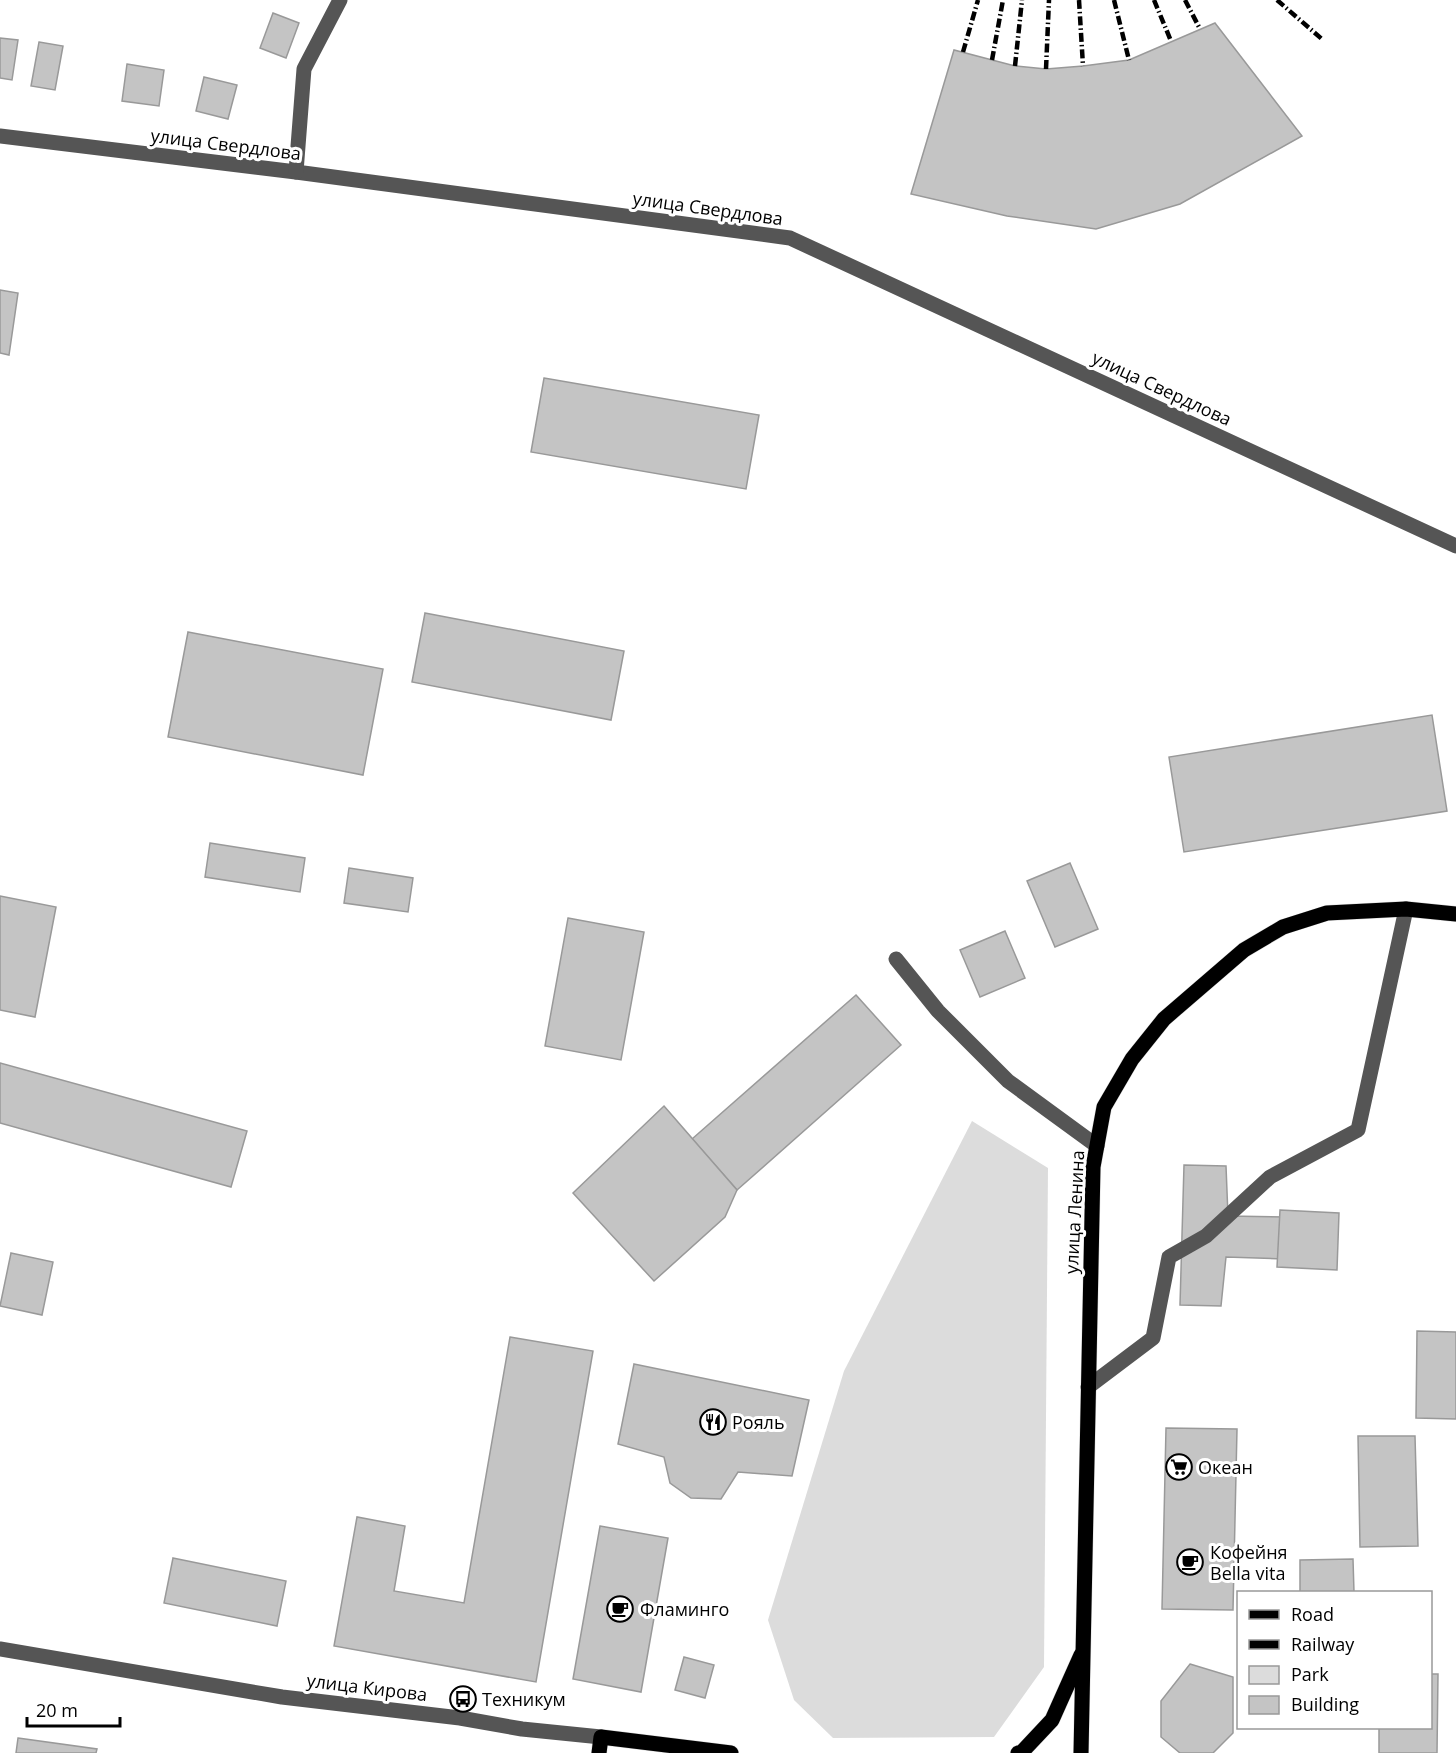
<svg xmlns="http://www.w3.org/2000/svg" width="1456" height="1753" viewBox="0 0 1456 1753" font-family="'Open Sans',sans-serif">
  <rect width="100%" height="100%" fill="#fff"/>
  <path fill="#dcdcdc" d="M 972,1121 L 1048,1168 L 1044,1667 L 994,1737 L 833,1738 L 794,1700 L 768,1620 L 844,1371 Z"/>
  <g fill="#c4c4c4" stroke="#999" stroke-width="1.5">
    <path d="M 273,13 L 299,23 L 286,58 L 260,48 Z"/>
    <path d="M 1215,23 L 1302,136 L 1180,204 L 1096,229 L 1007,216 L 911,194 L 954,50 L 1015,66 L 1046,69 L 1083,66 L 1129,60 Z"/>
    <path d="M 0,38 L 18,40 L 12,80 L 0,78 Z"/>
    <path d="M 39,42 L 63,46 L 55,90 L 31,86 Z"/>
    <path d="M 127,64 L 164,70 L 159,106 L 122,101 Z"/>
    <path d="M 204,77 L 237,85 L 228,119 L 196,111 Z"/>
    <path d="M 0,290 L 18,293 L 9,355 L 0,353 Z"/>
    <path d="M 544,378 L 759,415 L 746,489 L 531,452 Z"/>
    <path d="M 425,613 L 624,651 L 611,720 L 412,682 Z"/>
    <path d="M 188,632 L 383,669 L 363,775 L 168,737 Z"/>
    <path d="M 1432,715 L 1447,811 L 1184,852 L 1169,757 Z"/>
    <path d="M 210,843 L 305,858 L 300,892 L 205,877 Z"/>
    <path d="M 1070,863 L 1098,929 L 1055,947 L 1027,881 Z"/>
    <path d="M 349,868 L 413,878 L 408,912 L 344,903 Z"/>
    <path d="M 0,896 L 56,907 L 35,1017 L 0,1010 Z"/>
    <path d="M 568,918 L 644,932 L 621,1060 L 545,1046 Z"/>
    <path d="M 1005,931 L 1025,978 L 980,997 L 960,950 Z"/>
    <path d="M 856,995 L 901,1045 L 737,1190 L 692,1139 Z"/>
    <path d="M 0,1063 L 247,1131 L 231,1187 L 0,1123 Z"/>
    <path d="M 664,1106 L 737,1190 L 725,1217 L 654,1281 L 573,1193 Z"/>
    <path d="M 1184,1165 L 1226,1166 L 1228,1216 L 1286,1217 L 1283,1259 L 1226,1257 L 1221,1306 L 1180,1305 Z"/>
    <path d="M 1280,1210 L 1339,1213 L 1337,1270 L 1277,1267 Z"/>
    <path d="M 11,1253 L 53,1262 L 42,1315 L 0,1306 Z"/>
    <path d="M 1417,1331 L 1456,1332 L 1456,1419 L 1416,1418 Z"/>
    <path d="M 510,1337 L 593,1351 L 536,1682 L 334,1646 L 357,1517 L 405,1526 L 394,1591 L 464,1603 Z"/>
    <path d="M 634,1364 L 809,1400 L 792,1476 L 738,1472 L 721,1499 L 691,1498 L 670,1483 L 664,1457 L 618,1444 Z"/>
    <path d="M 1166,1428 L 1237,1429 L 1233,1610 L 1162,1609 Z"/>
    <path d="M 1358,1436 L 1415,1436 L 1418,1546 L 1360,1547 Z"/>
    <path d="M 600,1526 L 668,1538 L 641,1692 L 573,1679 Z"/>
    <path d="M 173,1558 L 286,1581 L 277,1626 L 164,1603 Z"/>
    <path d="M 1353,1559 L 1354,1592 L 1300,1592 L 1300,1560 Z"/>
    <path d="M 684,1657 L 714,1665 L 705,1698 L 675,1690 Z"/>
    <path d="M 1190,1664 L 1233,1677 L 1233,1733 L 1213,1753 L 1180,1753 L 1161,1737 L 1161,1701 Z"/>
    <path d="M 1430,1674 L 1438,1674 L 1437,1753 L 1379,1753 L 1379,1728 L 1430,1728 Z"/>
    <path d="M 18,1738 L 97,1749 L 96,1753 L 16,1753 Z"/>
  </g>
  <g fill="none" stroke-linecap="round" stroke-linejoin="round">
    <g stroke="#dbdbdb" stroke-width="16">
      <g id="major">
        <path d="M 599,1753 L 601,1737 L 731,1753"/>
        <path d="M 1018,1753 L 1022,1752 L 1052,1720 L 1081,1655"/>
        <path d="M 1081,1753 L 1093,1167 L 1104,1107 L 1132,1059 L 1164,1019 L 1244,950 L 1283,927 L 1327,913 L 1406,909 L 1456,914"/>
      </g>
    </g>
    <g stroke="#555" stroke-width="15">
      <path d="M 0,136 L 296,172 L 790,238 L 1456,546"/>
      <path d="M 296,172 L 304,69 L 340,0"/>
      <path d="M 896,959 L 938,1011 L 1008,1081 L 1097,1146"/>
      <path d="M 1088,1387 L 1153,1338 L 1169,1257 L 1206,1236 L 1270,1177 L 1358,1130 L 1406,909"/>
      <path d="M 0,1649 L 282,1697 L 460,1718 L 522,1729 L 601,1737"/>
    </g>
    <use href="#major" stroke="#000" stroke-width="15"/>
    <g stroke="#000" stroke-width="4.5" stroke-dasharray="9 3 1.5 3" stroke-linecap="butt">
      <path d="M 1079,0 L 1083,66"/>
      <path d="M 1114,0 L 1129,60"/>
      <path d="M 1154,0 L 1171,41"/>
      <path d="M 1185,0 L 1200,29"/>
      <path d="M 1277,0 L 1323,40"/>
      <path d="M 963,52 L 978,0"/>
      <path d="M 992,60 L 1003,0"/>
      <path d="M 1015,66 L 1022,0"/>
      <path d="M 1046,69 L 1049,0"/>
    </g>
  </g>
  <defs>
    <g id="restaurant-ring" transform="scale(1.35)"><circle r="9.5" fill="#fff" stroke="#000" stroke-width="1.5"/><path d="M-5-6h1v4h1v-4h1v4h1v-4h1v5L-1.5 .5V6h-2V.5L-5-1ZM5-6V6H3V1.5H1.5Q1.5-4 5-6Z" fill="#000"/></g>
    <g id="supermarket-ring" transform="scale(1.35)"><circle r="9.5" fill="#fff" stroke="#000" stroke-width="1.5"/><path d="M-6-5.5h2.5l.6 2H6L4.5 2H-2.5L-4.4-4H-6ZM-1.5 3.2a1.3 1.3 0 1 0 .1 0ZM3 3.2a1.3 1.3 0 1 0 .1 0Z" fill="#000"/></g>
    <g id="cafe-ring" transform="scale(1.35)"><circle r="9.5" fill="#fff" stroke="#000" stroke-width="1.5"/><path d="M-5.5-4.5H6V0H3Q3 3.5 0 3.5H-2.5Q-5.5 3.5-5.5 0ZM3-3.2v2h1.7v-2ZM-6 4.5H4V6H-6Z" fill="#000"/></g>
    <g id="bus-ring" transform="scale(1.35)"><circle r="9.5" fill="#fff" stroke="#000" stroke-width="1.5"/><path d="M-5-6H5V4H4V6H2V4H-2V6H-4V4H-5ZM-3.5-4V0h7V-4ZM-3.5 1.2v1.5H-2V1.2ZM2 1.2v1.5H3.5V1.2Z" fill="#000"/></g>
  </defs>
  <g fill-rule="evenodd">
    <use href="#restaurant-ring" x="713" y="1422"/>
    <use href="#supermarket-ring" x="1179" y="1467"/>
    <use href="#cafe-ring" x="1190" y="1562"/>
    <use href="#cafe-ring" x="620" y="1609"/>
    <use href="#bus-ring" x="463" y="1699"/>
  </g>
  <g text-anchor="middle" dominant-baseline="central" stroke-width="6" stroke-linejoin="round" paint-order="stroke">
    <g font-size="18" fill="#000" stroke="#fff">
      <text transform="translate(226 144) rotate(7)">улица Свердлова</text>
      <text transform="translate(708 208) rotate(8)">улица Свердлова</text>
      <text transform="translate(1162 388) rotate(25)">улица Свердлова</text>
      <text transform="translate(1074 1212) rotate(-87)">улица Ленина</text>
      <text transform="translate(367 1687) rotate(7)">улица Кирова</text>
    </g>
    <g font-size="18" fill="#000" stroke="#fff" text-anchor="start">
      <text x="732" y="1422">Рояль</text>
      <text x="1198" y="1467">Океан</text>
      <text x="1210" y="1552">Кофейня<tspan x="1210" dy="21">Bella vita</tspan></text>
      <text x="640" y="1609">Фламинго</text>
      <text x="482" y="1699">Техникум</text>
    </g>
  </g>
  <rect x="1237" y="1591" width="195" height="138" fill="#ffffff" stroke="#999999" stroke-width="1.5"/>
  <rect x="1249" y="1610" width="30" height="9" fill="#000000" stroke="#999999" stroke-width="1.5"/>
  <text x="1291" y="1621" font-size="18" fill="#000000">Road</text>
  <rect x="1249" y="1640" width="30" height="9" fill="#000000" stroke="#999999" stroke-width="1.5"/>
  <text x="1291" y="1651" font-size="18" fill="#000000">Railway</text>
  <rect x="1249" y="1666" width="30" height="18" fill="#dcdcdc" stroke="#999999" stroke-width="1.5"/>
  <text x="1291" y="1681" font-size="18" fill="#000000">Park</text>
  <rect x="1249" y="1696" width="30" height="18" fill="#c4c4c4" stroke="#999999" stroke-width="1.5"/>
  <text x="1291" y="1711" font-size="18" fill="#000000">Building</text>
  <path d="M27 1717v9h93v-9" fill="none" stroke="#000000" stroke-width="3"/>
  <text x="36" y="1717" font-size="18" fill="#000000" stroke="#ffffff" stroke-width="4.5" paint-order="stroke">20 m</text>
</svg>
